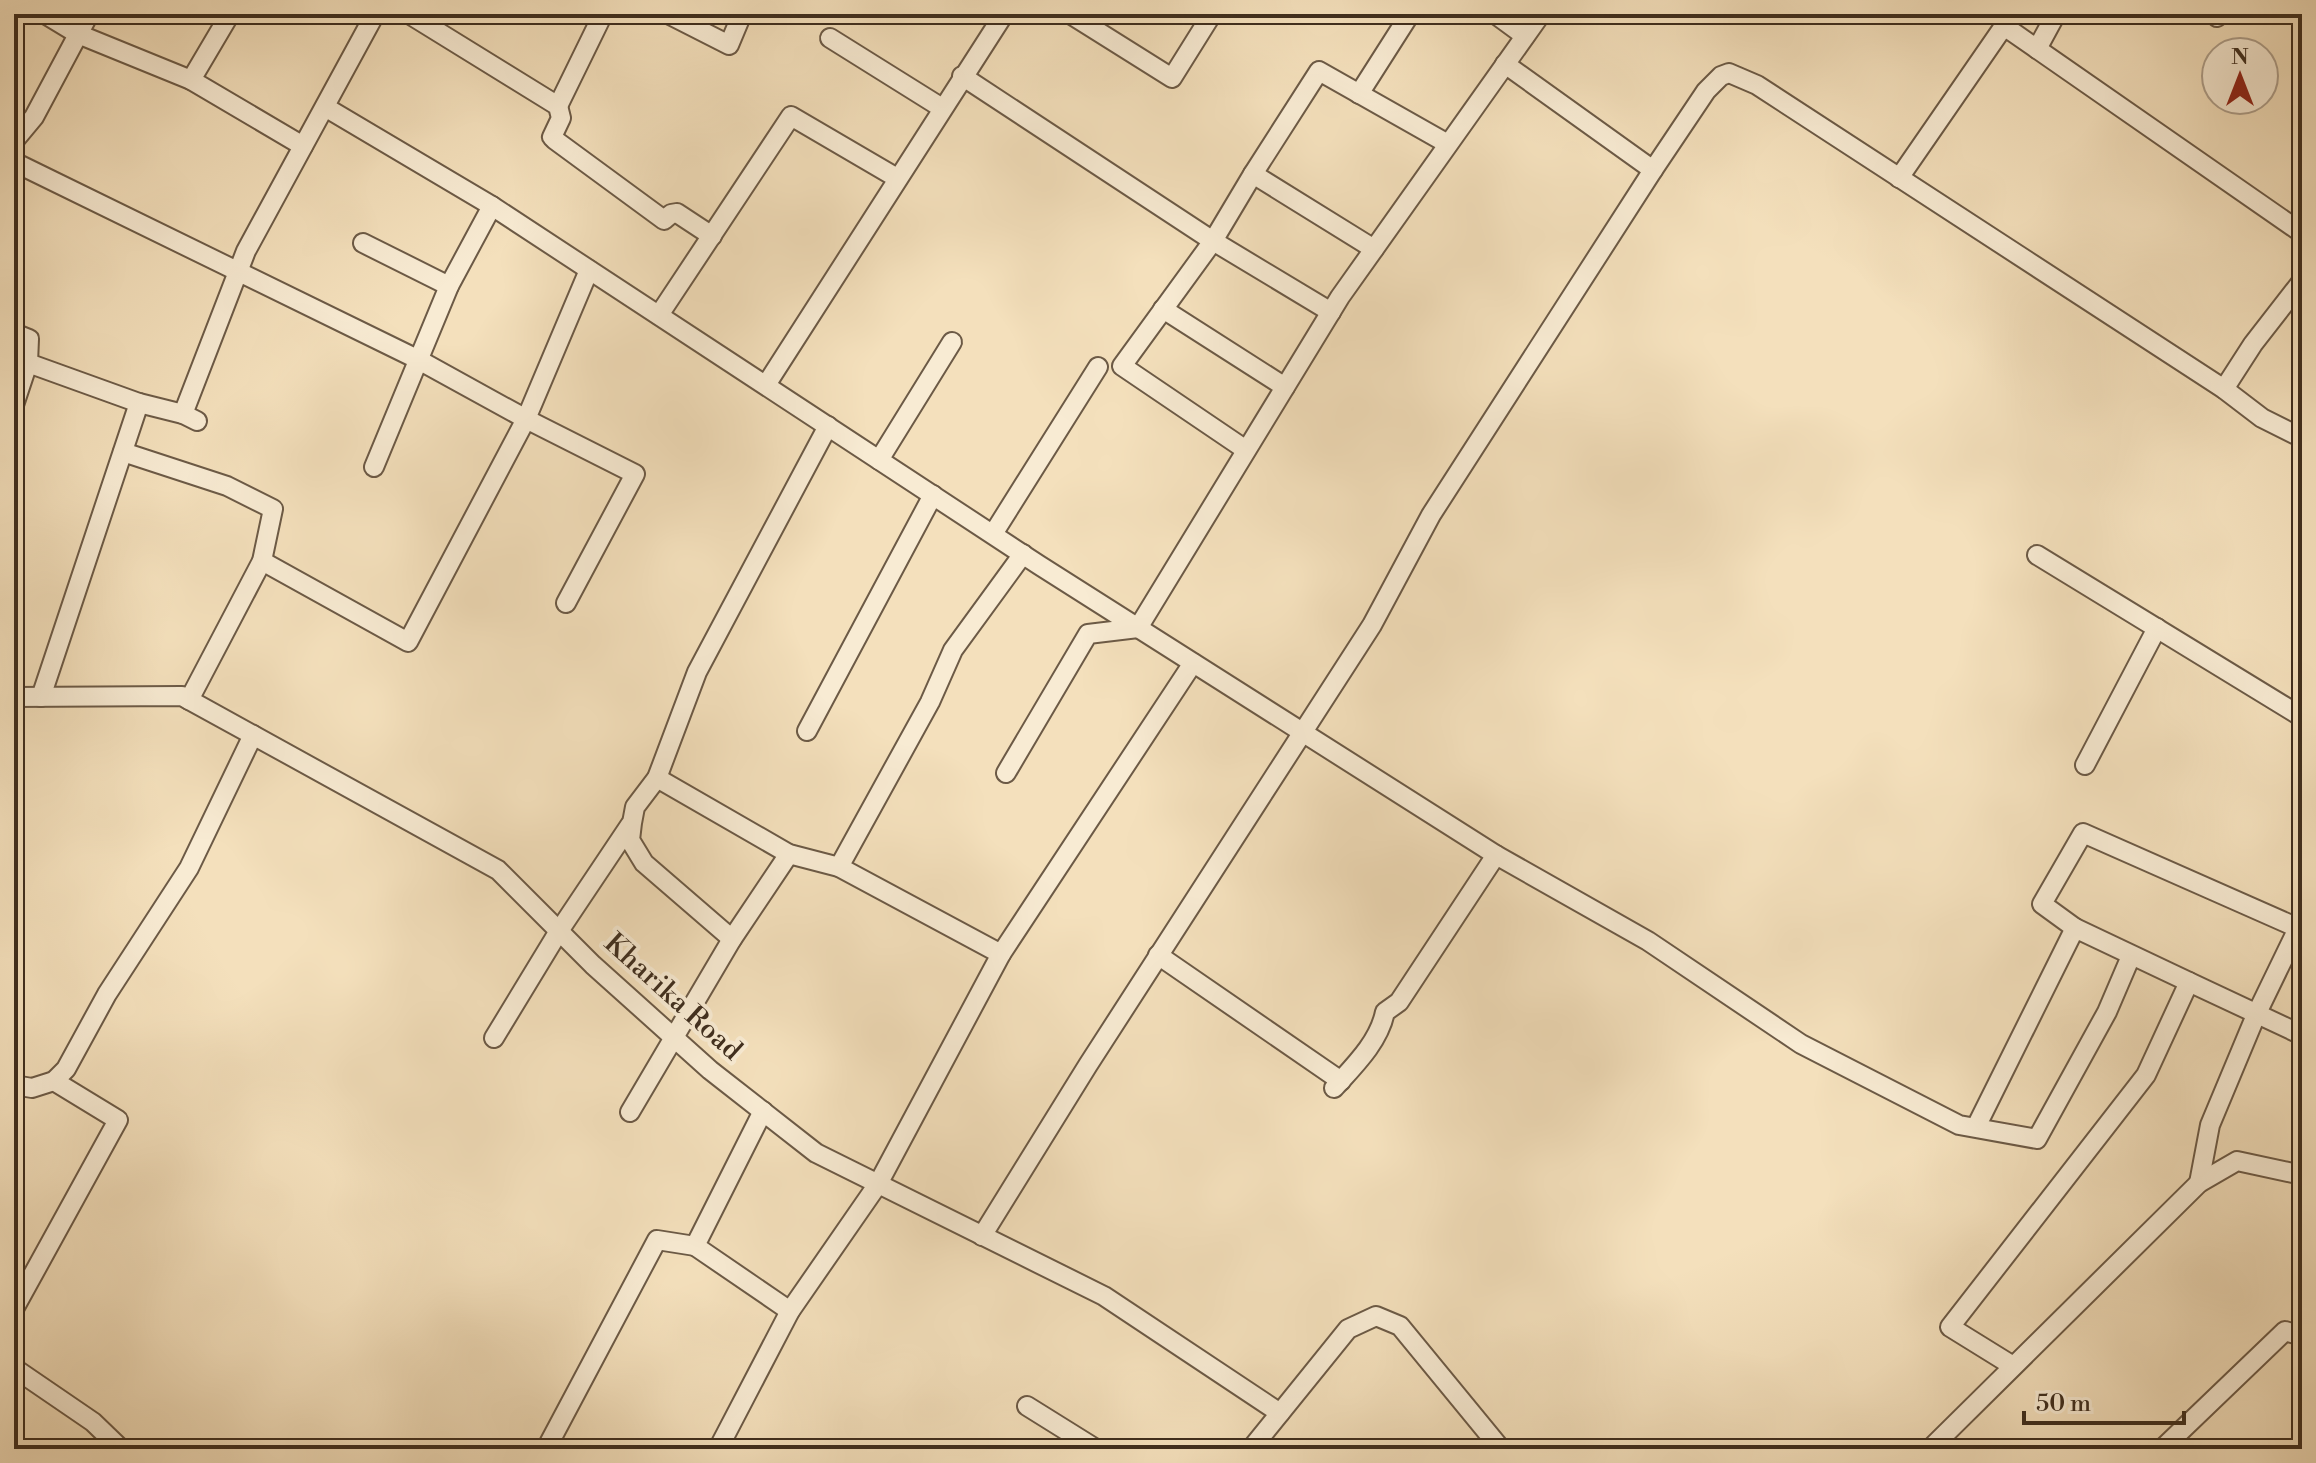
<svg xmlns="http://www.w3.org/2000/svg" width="2316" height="1463" viewBox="0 0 2316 1463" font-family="'Libre Bodoni',serif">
  <rect width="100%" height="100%" fill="#f4e0bc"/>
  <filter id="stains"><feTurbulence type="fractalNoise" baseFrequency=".0025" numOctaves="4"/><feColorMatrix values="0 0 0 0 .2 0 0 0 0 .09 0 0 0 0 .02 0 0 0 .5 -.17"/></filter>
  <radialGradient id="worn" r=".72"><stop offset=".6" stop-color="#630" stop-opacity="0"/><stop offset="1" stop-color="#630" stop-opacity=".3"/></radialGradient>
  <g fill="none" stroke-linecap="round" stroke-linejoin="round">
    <g stroke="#6c5a46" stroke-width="22">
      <g id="minor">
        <path d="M 45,14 L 78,34 L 191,80"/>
        <path d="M 230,14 L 191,80 L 303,146"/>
        <path d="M 409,14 L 558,106 L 561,118 L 552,137 L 555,140 L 664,220 L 671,214 L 677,213 L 712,236"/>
        <path d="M 668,14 L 729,45 L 742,14"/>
        <path d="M 1070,14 L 1172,78 L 1212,14"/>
        <path d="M 1495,14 L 1525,36"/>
        <path d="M 2217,17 L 2219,14"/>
        <path d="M 830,38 L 942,108"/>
        <path d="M 2037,49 L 2056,14"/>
        <path d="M 1505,64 L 1653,170"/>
        <path d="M 962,76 L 1213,241 L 1331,312"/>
        <path d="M 1359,94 L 1410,14"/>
        <path d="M 558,106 L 603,14"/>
        <path d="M 325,107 L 492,206 L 1039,565 L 1496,855 L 1648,941 L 1801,1044 L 1959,1125 L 2037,1139 L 2107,1012 L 2131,956"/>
        <path d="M 14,141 L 34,117 L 89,14"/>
        <path d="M 14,162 L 417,359 L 526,419 L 635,474 L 566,603"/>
        <path d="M 1253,174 L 1319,71 L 1448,144"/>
        <path d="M 1899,178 L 2004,26 L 2302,233"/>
        <path d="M 363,243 L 449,286"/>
        <path d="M 1163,309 L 1285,387"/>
        <path d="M 659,315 L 791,116 L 897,178"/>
        <path d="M 14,333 L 29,339 L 28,363 L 139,403 L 183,414 L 197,421"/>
        <path d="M 766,385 L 1004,14"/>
        <path d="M 2224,389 L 2253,344 L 2302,281"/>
        <path d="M 14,405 L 28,363"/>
        <path d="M 183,414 L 246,251 L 375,14"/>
        <path d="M 1246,450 L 1122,366 L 1213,241 L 1253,174 L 1374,249"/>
        <path d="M 123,452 L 227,486 L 273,509 L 262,561 L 189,700"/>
        <path d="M 879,460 L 952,342"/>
        <path d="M 374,467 L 449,286 L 492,206"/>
        <path d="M 993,534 L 1098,367"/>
        <path d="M 2037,555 L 2302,717"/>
        <path d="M 262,561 L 408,642 L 526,419 L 589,270"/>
        <path d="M 14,697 L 182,696 L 498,870 L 593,965 L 710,1070 L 816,1153 L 1104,1296 L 1280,1413"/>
        <path d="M 41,697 L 139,403"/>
        <path d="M 807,731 L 933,495"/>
        <path d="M 2085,765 L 2157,628"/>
        <path d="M 1006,773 L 1088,634 L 1138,628 L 1340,297 L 1541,14"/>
        <path d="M 657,778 L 789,854 L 839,867 L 1001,954 L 878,1184 L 790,1311 L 718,1449"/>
        <path d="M 839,867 L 930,702 L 953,650 L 1023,554"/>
        <path d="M 2075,928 L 2042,904 L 2083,833 L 2298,928"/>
        <path d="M 732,939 L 644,863 L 630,840 L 632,823 L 635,807 L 657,778 L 697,672 L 828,426"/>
        <path d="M 1001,954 L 1193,663"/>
        <path d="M 1158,955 L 1341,1081"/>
        <path d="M 2189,982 L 2302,1035"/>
        <path d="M 494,1038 L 559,931 L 630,825"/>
        <path d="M 14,1085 L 32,1088 L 54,1081 L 66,1069 L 107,994 L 189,868 L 253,735"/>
        <path d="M 1334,1088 C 1354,1066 1379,1042 1385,1012 L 1399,1002 L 1496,855"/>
        <path d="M 763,1111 L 695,1246 L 790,1311"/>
        <path d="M 630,1112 L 732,939 L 789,854"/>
        <path d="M 1976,1127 L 2075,928 L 2189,982 L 2146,1075 L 1950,1327 L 2013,1366"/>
        <path d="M 2199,1183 L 2210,1125 L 2256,1015 L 2302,920"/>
        <path d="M 982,1236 L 1088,1065 L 1372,625 L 1431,515 L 1653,170 L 1706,91 L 1721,76 L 1729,73 L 1757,85 L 2224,389 L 2262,418 L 2302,438"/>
        <path d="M 14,1309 L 118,1120 L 54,1081"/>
        <path d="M 14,1368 L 93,1422 L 121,1449"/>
        <path d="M 1027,1406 L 1096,1449"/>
        <path d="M 546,1449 L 657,1240 L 695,1246"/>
        <path d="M 1251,1449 L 1348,1329 L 1376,1316 L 1400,1326 L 1501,1449"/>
        <path d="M 1930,1449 L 2199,1183 L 2237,1161 L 2302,1175"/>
        <path d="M 2162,1449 L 2285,1331 L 2302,1336"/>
      </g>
    </g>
    <use href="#minor" stroke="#f8ebd3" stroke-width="18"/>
  </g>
  <g text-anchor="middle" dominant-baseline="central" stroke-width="8" stroke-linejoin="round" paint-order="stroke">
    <g font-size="28" fill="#3f2e1e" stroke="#f8ebd3">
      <text transform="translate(673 997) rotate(42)">Kharika Road</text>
    </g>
  </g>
  <rect width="2316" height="1463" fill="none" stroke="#f4e0bc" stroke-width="48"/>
  <rect x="16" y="16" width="2284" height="1431" fill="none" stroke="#3f2e1e" stroke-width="4"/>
  <rect x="24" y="24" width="2268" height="1415" fill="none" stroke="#3f2e1e" stroke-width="2"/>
  <g transform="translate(2240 76)"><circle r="38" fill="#f8ebd3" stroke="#ae9f8b" stroke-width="2"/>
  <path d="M0-6L14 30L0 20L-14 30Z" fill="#8f2418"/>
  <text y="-12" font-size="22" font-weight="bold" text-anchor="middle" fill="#3f2e1e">N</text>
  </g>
  <path d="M2024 1411v12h160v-12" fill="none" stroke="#3f2e1e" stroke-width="4"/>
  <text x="2036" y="1411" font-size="24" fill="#3f2e1e" stroke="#f8ebd3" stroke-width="6" paint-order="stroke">50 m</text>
  <rect width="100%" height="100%" filter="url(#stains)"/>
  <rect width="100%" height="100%" fill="url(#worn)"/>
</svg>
